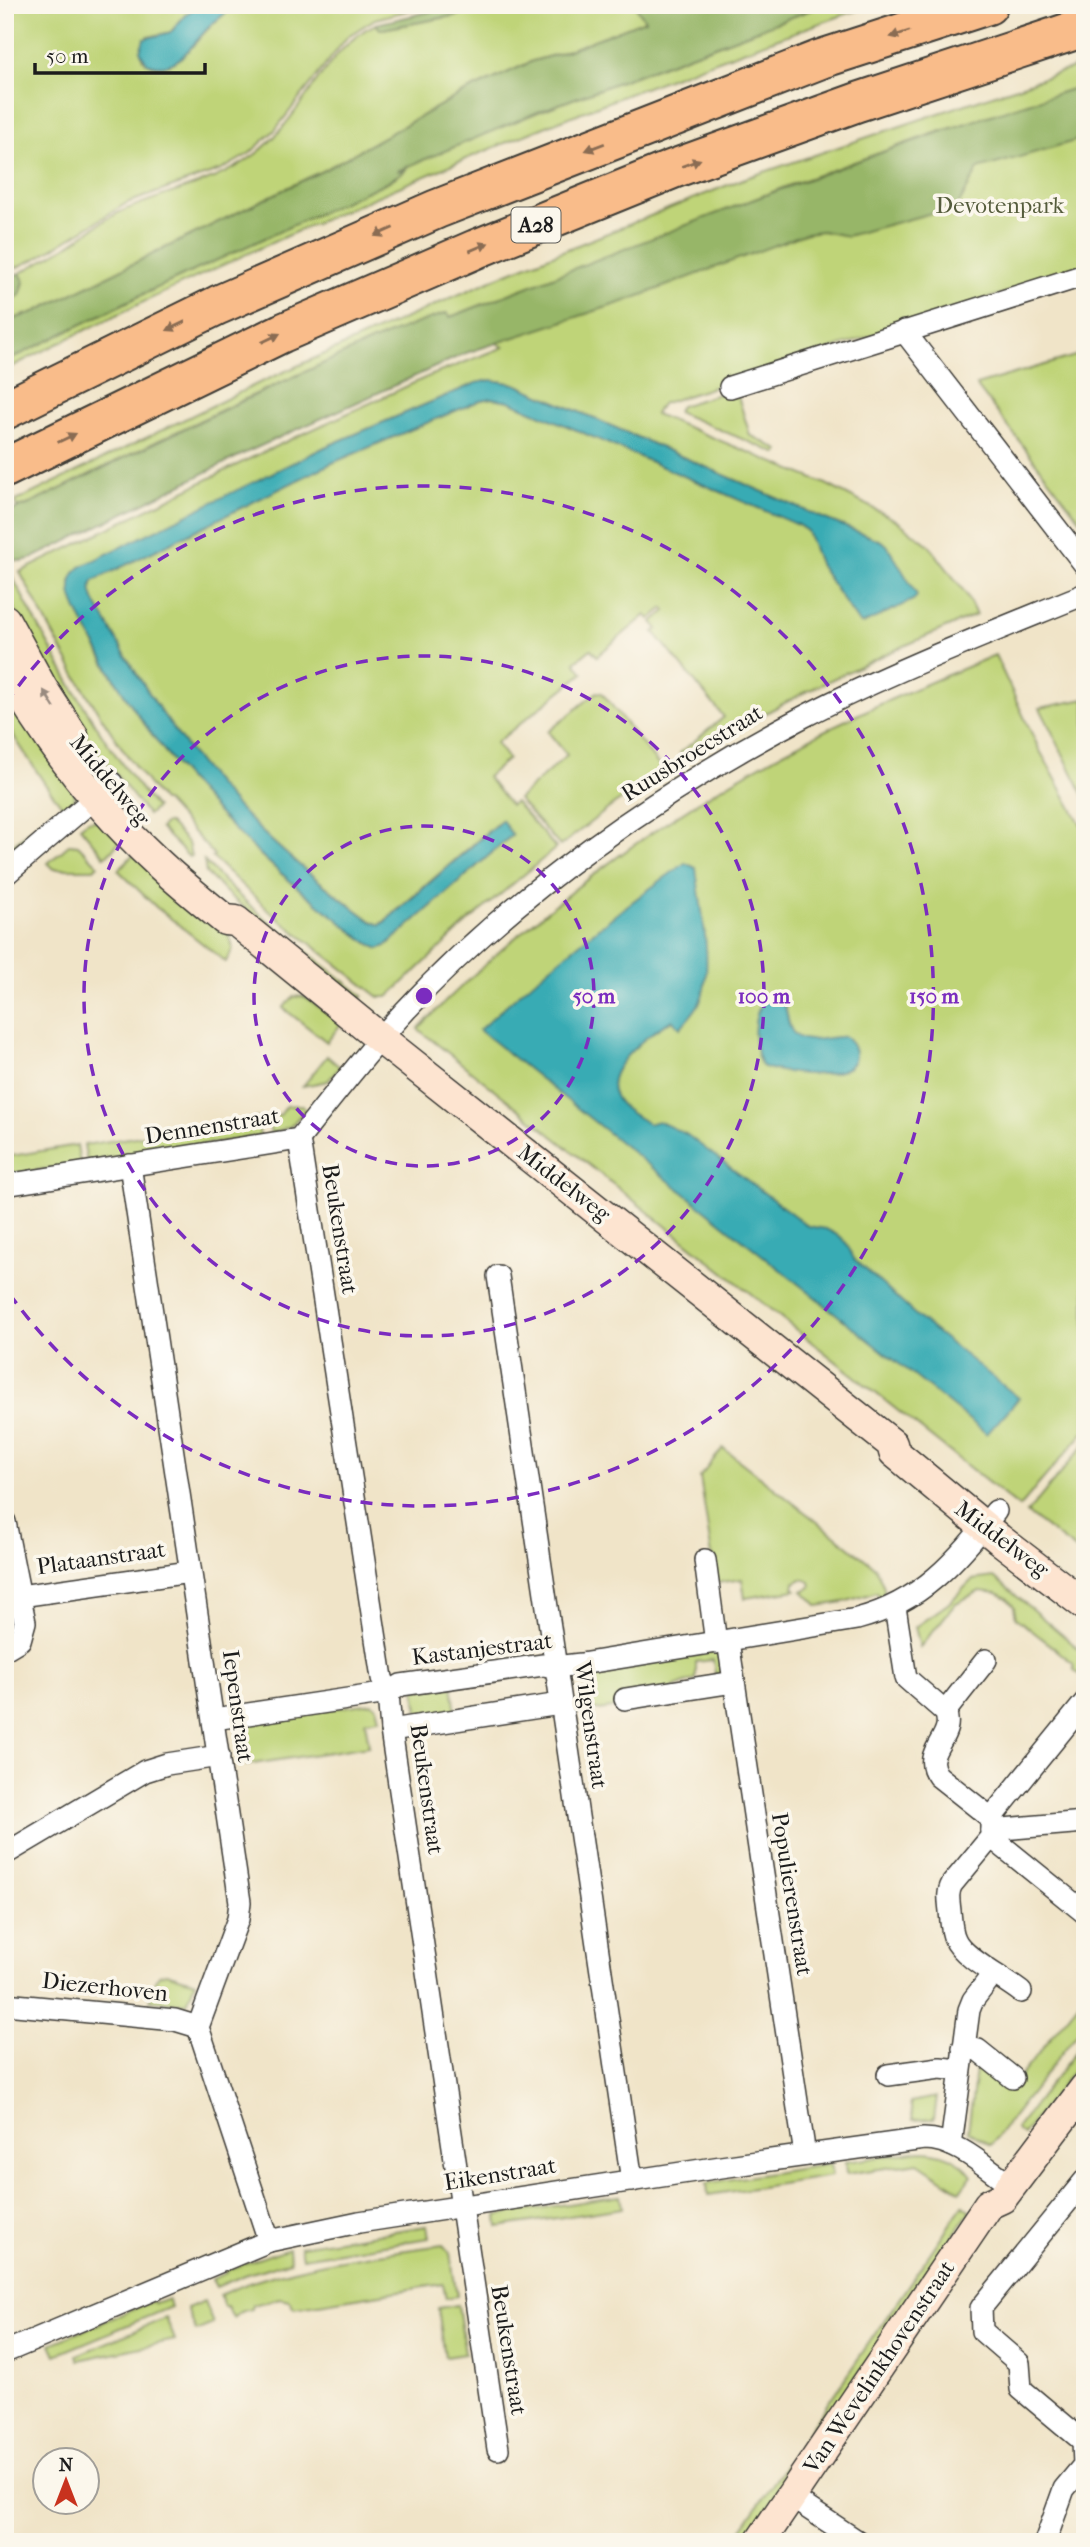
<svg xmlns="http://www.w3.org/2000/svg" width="1090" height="2547" viewBox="0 0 1090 2547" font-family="'IM FELL French Canon',serif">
  <rect width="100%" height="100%" fill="#fbf7ec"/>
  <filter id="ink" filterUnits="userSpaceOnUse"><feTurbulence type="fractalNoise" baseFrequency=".0143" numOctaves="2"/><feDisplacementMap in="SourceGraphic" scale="14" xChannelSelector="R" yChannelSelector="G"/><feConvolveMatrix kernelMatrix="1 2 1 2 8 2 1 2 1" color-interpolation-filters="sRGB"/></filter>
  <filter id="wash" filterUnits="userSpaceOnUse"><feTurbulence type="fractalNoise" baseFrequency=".00686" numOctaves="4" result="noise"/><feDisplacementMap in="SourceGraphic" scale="28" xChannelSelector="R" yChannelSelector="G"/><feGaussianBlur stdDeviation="1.57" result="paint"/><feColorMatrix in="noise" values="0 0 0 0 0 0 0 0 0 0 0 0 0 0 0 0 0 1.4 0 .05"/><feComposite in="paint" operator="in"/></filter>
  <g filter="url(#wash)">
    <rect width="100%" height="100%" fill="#f0e4c8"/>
    <g fill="#bfd478" stroke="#6e784a" stroke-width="2" fill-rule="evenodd">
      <path d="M 5,5 L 200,5 L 186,14 L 171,32 L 147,37 L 142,58 C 167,85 193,43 209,28 C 217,20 226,13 234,5 L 430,5 L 375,19 L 348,36 L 275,130 L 249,154 L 221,170 L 127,203 L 39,257 L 5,273 Z"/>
      <path d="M 512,5 L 635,5 L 646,20 L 561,53 L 533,61 L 461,94 L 324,170 L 37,311 L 5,322 L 5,303 L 20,295 L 24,282 L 20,273 C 38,263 57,253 75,241 C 90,231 104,219 120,212 C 164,192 214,185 253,156 C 300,123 327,45 376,24 L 383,29 Z"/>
      <path d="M 824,5 L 872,5 C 574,108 286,228 5,370 L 5,362 C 132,298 260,240 389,181 L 405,171 L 389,174 L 538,112 Z"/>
      <path d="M 1085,64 L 1085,85 L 929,135 L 790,185 L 453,316 L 449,317 L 448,314 C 304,366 167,436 30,504 L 17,508 L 16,501 L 259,383 L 505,274 L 743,179 Z"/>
      <path d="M 1085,87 L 1085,267 L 661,404 L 655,414 L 826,484 L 896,520 L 929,545 L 966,594 L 976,615 C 874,658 781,700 686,759 L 680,753 L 724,717 L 654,632 L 658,629 L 652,622 L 666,611 L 664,608 L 650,619 L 646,615 L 597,656 L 591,649 L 575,662 L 583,673 L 496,743 L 508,759 L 487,777 L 510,805 L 515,802 L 556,848 L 471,919 L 388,997 L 379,997 L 275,916 L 212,857 L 214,855 L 165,801 L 162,801 C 104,731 62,653 20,572 L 257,455 L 427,377 L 504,347 L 456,322 ZM 491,380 L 515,384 L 825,519 L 881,541 L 859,623 L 820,566 L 807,531 L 798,525 L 509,401 L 492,398 L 481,400 L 332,463 L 93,581 C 86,595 104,615 110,628 C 155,710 213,790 283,851 C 311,876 341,898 371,921 L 380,925 L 501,820 L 512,835 L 386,946 L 379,949 C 360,940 344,923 327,911 C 232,838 148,746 92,639 C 83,620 70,601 71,580 L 325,447 L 476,383 Z"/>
      <path d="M 1085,353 L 1085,526 L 976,385 Z"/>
      <path d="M 728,391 L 737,393 L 750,435 L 779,450 L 778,454 L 677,412 L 680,406 Z"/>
      <path d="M 5,563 C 50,648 93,733 156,808 L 148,815 L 92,744 L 53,682 L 5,592 Z"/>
      <path d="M 995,655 L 1039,749 L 1085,832 L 1085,1431 L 1019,1507 L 418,1029 C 535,909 676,805 826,730 C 881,702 938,679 995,655 Z"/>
      <path d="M 5,692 L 75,793 L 74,802 L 66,811 L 45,784 L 5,723 Z"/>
      <path d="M 597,692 L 602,693 L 664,772 L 613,805 L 560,846 L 518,799 L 567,755 L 548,732 Z"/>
      <path d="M 1085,699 L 1085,798 L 1040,708 Z"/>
      <path d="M 96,820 L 121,841 L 105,857 L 80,827 L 88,821 Z"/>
      <path d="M 41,821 L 47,827 L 5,863 L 5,851 Z"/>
      <path d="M 166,823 L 169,823 L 188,843 L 191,856 L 189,857 L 160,828 Z"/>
      <path d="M 70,844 L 78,845 L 98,865 L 94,869 L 54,869 L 48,863 Z"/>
      <path d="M 134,854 L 229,935 L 233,949 L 226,962 L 156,907 L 118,870 Z"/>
      <path d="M 204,861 C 251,912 309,953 363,996 L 359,1000 L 231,897 L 206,873 Z"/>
      <path d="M 302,996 L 307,998 L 341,1024 L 327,1042 L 283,1008 L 293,997 Z"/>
      <path d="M 327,1056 L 340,1067 L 328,1081 L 303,1086 Z"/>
      <path d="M 303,1105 L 305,1110 L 291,1126 L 271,1134 L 268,1117 L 280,1115 L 287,1106 Z"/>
      <path d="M 257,1118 L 260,1136 L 87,1162 L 84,1145 Z"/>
      <path d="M 77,1145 L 80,1164 L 5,1175 L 5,1157 Z"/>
      <path d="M 1085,1444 L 1085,1499 L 1079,1506 L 1085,1510 L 1085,1557 L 1027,1513 Z"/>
      <path d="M 723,1448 L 875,1567 L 884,1587 L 884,1593 L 879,1596 L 877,1592 L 844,1602 L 818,1606 L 803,1591 L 811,1587 L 810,1582 C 803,1578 800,1579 794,1583 L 793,1588 L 796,1590 L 745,1598 L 742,1579 L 716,1583 L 700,1477 Z"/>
      <path d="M 994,1577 L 1085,1654 L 1085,1678 L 1074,1670 L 1073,1663 L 1016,1618 L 1014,1607 L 1007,1598 L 997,1593 L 980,1591 L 956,1603 L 920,1647 L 915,1627 L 949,1603 L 972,1580 Z"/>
      <path d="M 716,1652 L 722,1658 L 721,1675 L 715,1674 L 713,1660 L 696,1662 L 696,1679 L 626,1706 L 590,1711 L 585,1677 L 581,1677 L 580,1671 Z"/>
      <path d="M 452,1684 L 456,1713 L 419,1719 L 415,1689 Z"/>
      <path d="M 372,1703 L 377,1707 L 380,1719 L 365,1721 L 369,1746 L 246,1765 L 242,1737 L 238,1737 L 236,1722 Z"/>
      <path d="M 166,1973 L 195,1982 L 187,2003 L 150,2000 L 152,1988 L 159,1975 Z"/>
      <path d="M 1085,1995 L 1085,2023 L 991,2145 L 968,2131 L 977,2062 L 1010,2089 Z"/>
      <path d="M 1085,2039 L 1085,2055 L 1023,2135 L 1016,2129 Z"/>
      <path d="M 937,2097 L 934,2119 L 913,2120 L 910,2102 Z"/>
      <path d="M 920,2151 C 940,2151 960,2158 972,2175 L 960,2191 L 918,2163 L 846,2174 L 845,2162 Z"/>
      <path d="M 830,2164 L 832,2176 L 708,2195 L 707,2183 Z"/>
      <path d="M 620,2196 L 622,2208 L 498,2227 L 497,2215 Z"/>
      <path d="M 963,2205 L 970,2211 L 806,2452 L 798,2447 Z"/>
      <path d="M 427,2226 L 429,2238 L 302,2258 L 300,2246 Z"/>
      <path d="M 443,2245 L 450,2253 L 457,2296 L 446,2298 L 443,2284 L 294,2308 L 289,2300 L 280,2298 L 252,2305 L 251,2309 L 240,2312 L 233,2318 L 227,2306 L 224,2307 L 219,2295 C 292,2263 365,2256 443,2245 Z"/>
      <path d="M 289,2248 L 290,2261 L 245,2275 L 216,2287 L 212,2279 L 227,2273 L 226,2270 Z"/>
      <path d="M 168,2299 L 171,2307 L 56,2355 L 51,2344 L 153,2301 L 155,2304 Z"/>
      <path d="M 204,2301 L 213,2324 L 196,2331 L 187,2308 Z"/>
      <path d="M 458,2305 L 465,2354 L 445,2357 L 438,2308 Z"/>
      <path d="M 166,2318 L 175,2340 L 79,2360 L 77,2355 Z"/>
      <path d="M 792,2456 L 800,2461 L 745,2542 L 733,2542 Z"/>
    </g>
    <g fill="#97b668" stroke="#5a6942" stroke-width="2">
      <path d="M 458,5 L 512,5 L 383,29 L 380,29 L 376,24 Z"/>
      <path d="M 635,5 L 824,5 L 538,112 L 397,171 L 407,169 L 389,181 L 139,296 L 5,362 L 5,322 L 37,311 L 324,170 L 461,94 L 533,61 L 561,53 L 645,20 Z"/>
      <path d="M 1085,85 L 1085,138 L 978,169 L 958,206 L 847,236 L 822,231 L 807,233 L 626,301 L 466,353 L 245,453 L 33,558 L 22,561 L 14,560 L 5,544 L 5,513 L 30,504 C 116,462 202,419 290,379 C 341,355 393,330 447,313 L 449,317 L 453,316 C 662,234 870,151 1085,85 Z"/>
      <path d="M 20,273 L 24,281 L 20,295 L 5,303 L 5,280 Z"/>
    </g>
    <g fill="#39abb4" stroke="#2a6468" stroke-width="2">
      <path d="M 200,5 L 234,5 C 227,13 217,19 209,27 C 191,45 177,75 147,63 L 140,51 L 144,39 L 171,32 L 186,14 Z"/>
      <path d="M 491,380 L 515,384 L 825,519 L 881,541 L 887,545 L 917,595 L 915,599 L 863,624 L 859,623 L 820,566 L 807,531 L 798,525 L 509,401 L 492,398 L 481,400 L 332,463 L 93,581 C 86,595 104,615 110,628 C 155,710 213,790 283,851 C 311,876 341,899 371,921 L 381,925 L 502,820 L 512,835 L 386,946 L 379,949 C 360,940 343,923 327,911 C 232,838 147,745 92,638 C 81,617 58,587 80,567 L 325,447 L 476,383 Z"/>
      <path d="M 685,863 L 696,868 C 700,904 715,969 700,1002 C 695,1012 687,1020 680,1028 L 673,1020 C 652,1030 600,1070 615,1096 C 621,1109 637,1116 648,1124 L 658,1121 L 686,1134 L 808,1226 L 826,1229 L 841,1237 L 847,1244 L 854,1259 L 921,1320 L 1019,1398 L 987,1434 L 479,1030 C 544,970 612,915 685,863 Z"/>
      <path d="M 771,998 L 784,1004 C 788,1013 787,1023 792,1031 C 804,1049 830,1034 846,1037 C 851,1042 856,1049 855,1057 C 851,1083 778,1074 762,1066 C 752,1049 749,1006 771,998 Z"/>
    </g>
  </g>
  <g filter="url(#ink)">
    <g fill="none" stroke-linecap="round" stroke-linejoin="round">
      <g stroke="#3c3a36" stroke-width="24">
        <g id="street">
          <path d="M 904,331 L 1085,565"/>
          <path d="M 730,387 L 1085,275"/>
          <path d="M 5,875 L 112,783"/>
          <path d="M 299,1139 L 382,1678 L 388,1693 L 391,1730 L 498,2449"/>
          <path d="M 130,1165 L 240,1902 L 238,1919 L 198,2027 L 269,2241"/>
          <path d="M 5,1185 L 299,1139 C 333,1096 367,1052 404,1012 C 512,895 662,790 803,717 C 894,670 990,633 1085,594"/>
          <path d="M 498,1276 L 632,2181"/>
          <path d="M 5,1522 L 25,1622 L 20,1640 L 5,1649"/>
          <path d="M 705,1560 L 716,1643"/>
          <path d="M 20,1596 L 190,1572"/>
          <path d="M 895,1607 L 906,1678 L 945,1712 C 957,1737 919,1752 938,1776 L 991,1818"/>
          <path d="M 728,1641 L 805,2155"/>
          <path d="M 625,1699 L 734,1682"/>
          <path d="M 945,1712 L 986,1660"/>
          <path d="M 214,1719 L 388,1693 L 401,1685 L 543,1665 L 554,1667 L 581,1664 L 857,1619 C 922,1602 956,1561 996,1511"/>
          <path d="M 391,1730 L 560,1704"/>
          <path d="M 991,1830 L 1085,1822"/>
          <path d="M 991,1837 L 1085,1913"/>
          <path d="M 5,1854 L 145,1771 L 167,1764 L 219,1756"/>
          <path d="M 1021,1992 C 1005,1979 962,1957 955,1939 C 951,1931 951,1920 950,1911 C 949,1901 947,1893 952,1884 L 991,1837 L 991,1818 L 1085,1702"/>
          <path d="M 5,2004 L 175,2020 L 198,2027"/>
          <path d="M 963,2048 L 978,2050 L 1013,2078"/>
          <path d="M 888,2075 L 940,2068 L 960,2070"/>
          <path d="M 951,2145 L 969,2010 L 973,2000 L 993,1974"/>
          <path d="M 5,2352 L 269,2241 L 359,2222 L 721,2167 L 924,2139 C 957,2139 985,2167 1011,2185"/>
          <path d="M 791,2497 L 859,2542"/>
          <path d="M 1045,2542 L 1064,2489 L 1084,2465 L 1083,2441 L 1021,2389 L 1019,2363 L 982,2331 L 981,2308 L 1085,2180"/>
        </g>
      </g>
      <g stroke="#3c3a36" stroke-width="33">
        <g id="secondary">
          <path d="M 5,620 L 42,688 L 73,736"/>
          <path d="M 5,667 C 45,738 96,806 156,861 C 178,882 202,901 225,920 L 236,921 L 381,1039 L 892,1444 L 894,1452 L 999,1539 L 1085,1605"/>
          <path d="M 760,2542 L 989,2204 L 1002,2198 L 1085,2088"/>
        </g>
      </g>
      <g stroke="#3c3a36" stroke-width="42">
        <g id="highway">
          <path d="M 5,410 L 218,305 L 437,209 L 821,59 L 988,5"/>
          <path d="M 5,468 L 282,333 L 476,249 L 673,169 L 858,102 L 1085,27"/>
        </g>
      </g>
      <use href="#street" stroke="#fff" stroke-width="21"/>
      <use href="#secondary" stroke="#fde4d0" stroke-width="30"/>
      <use href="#highway" stroke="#f9bc8a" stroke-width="38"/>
    </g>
    <defs><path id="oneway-solid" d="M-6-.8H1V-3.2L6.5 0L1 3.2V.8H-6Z" transform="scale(1.75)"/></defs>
    <g fill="#8a6c53">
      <use href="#oneway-solid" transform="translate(900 34) rotate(162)"/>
      <use href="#oneway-solid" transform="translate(595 147) rotate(159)"/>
      <use href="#oneway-solid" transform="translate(691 163) rotate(-20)"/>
      <use href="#oneway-solid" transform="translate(384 232) rotate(156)"/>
      <use href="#oneway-solid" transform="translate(479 247) rotate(-23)"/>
      <use href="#oneway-solid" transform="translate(176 326) rotate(154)"/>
      <use href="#oneway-solid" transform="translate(271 338) rotate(-26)"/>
      <use href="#oneway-solid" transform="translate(67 438) rotate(-26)"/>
    </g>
    <use fill="#988a7f" href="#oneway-solid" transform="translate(49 699) rotate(-122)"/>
  </g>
  <g fill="none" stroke="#7b2cbf" stroke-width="3.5" stroke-dasharray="12 9">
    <circle cx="424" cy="996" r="170"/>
    <circle cx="424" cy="996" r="340"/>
    <path d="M6 703A510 510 0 1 1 6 1289"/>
  </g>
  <g text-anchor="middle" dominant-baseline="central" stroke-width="7" stroke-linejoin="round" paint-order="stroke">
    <rect fill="#fbf7ec" stroke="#5f5e5a" stroke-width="2" x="511.5" y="207.5" width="49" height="35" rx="5"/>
    <g font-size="21" font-weight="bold" fill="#1c1c1c">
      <text x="536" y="225">A28</text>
    </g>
    <g font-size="23" fill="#555c3c" stroke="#fbf7ec">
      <text x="1000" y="205">Devotenpark</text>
    </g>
    <g font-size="23" fill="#1c1c1c" stroke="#fbf7ec">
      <text transform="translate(692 753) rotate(-32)">Ruusbroecstraat</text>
      <text transform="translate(110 780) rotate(50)">Middelweg</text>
      <text transform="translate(212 1126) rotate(-9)">Dennenstraat</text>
      <text transform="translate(564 1183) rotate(38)">Middelweg</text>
      <text transform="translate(340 1229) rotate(81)">Beukenstraat</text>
      <text transform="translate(1002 1539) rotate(37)">Middelweg</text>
      <text transform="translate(101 1558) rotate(-8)">Plataanstraat</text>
      <text transform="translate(482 1649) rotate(-7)">Kastanjestraat</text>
      <text transform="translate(238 1706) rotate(82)">Iepenstraat</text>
      <text transform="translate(591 1725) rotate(82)">Wilgenstraat</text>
      <text transform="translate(427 1789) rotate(82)">Beukenstraat</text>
      <text transform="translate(792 1894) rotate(81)">Populierenstraat</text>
      <text transform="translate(105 1987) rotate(6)">Diezerhoven</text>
      <text transform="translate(500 2174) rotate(-9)">Eikenstraat</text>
      <text transform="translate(509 2350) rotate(81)">Beukenstraat</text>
      <text transform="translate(879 2367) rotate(-56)">Van Wevelinkhovenstraat</text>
    </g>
  </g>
  <circle cx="424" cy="996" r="10" fill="#7b2cbf" stroke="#fbf7ec" stroke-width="3.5"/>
  <g font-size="21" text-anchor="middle" font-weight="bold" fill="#7b2cbf" stroke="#fbf7ec" stroke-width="7" stroke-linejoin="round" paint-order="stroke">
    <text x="594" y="1003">50 m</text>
    <text x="764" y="1003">100 m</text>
    <text x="934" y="1003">150 m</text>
  </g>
  <rect width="1090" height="2547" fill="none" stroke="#fbf7ec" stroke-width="28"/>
  <g transform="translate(66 2481)"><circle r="33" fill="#fbf7ec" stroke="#a29f99" stroke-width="2"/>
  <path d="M0-5L12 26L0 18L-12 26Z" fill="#c8321e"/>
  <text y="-10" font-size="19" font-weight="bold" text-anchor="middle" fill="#1c1c1c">N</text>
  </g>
  <path d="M35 63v10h170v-10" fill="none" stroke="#1c1c1c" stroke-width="3.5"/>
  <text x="46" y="63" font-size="21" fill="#1c1c1c" stroke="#fbf7ec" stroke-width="5" paint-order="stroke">50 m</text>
</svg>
